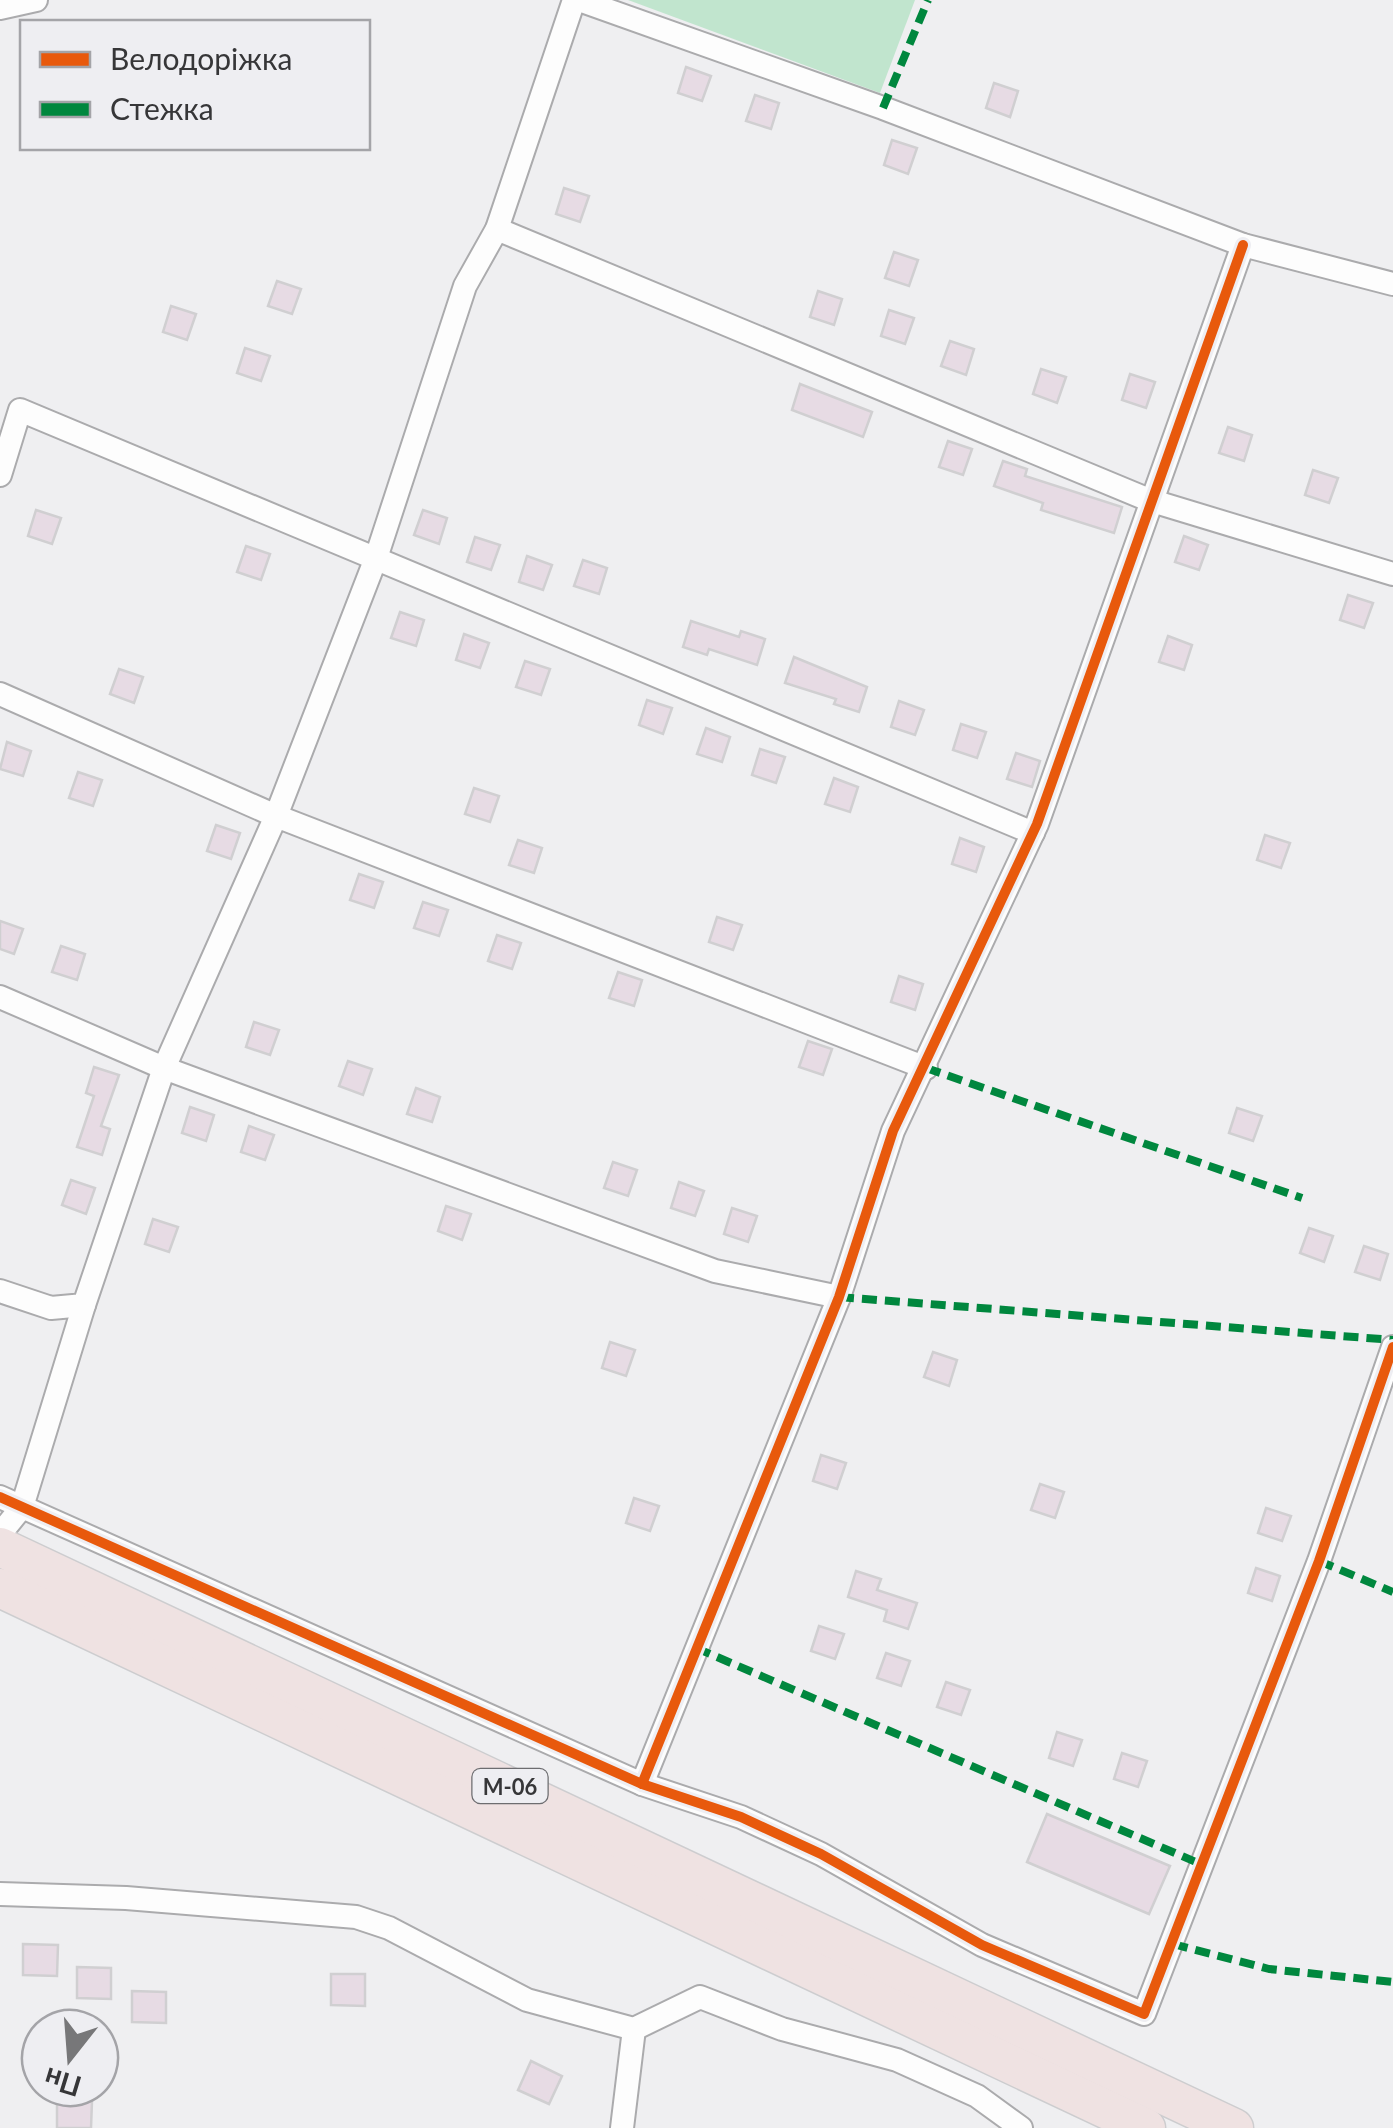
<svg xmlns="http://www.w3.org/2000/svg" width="1393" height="2128" viewBox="0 0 1393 2128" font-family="Lato,sans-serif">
  <rect width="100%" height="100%" fill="#efeff1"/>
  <path fill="#c1e5ce" d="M 628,0 L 915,0 L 880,93 Z"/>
  <g fill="#e7dbe4" stroke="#d0cfd1" stroke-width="2.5">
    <path d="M 686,67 L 711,76 L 702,101 L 678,93 Z"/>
    <path d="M 994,83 L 1018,91 L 1010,117 L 986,108 Z"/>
    <path d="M 755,95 L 779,103 L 771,129 L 746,121 Z"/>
    <path d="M 892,140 L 917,148 L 908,174 L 884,165 Z"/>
    <path d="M 564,188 L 589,196 L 580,222 L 556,214 Z"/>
    <path d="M 894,252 L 918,260 L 909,286 L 885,278 Z"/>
    <path d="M 277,281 L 301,289 L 292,314 L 268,306 Z"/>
    <path d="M 818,291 L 842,299 L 834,325 L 810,317 Z"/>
    <path d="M 171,306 L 196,314 L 187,340 L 163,332 Z"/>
    <path d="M 889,310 L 914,318 L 905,344 L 881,336 Z"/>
    <path d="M 950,341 L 974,349 L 966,375 L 941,366 Z"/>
    <path d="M 245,348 L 270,356 L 261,381 L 237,373 Z"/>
    <path d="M 1041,369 L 1066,377 L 1057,403 L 1033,394 Z"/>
    <path d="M 1130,374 L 1155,382 L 1146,408 L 1122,400 Z"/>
    <path d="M 800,384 L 872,412 L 863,437 L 792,410 Z"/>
    <path d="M 1228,427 L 1252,435 L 1244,461 L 1219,453 Z"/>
    <path d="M 948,441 L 972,449 L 963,475 L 939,467 Z"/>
    <path d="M 1003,461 L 1027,469 L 1025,476 L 1122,507 L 1114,533 L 1041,510 L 1043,503 L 994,486 Z"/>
    <path d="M 1313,470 L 1338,478 L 1329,503 L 1305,495 Z"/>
    <path d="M 36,510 L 61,518 L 52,544 L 28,536 Z"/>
    <path d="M 423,510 L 447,518 L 439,544 L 414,535 Z"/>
    <path d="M 1184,536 L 1208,545 L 1199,570 L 1175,562 Z"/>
    <path d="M 475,537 L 500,545 L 491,570 L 467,562 Z"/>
    <path d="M 246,546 L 270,554 L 261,580 L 237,572 Z"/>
    <path d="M 527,556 L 552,565 L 543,590 L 519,582 Z"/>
    <path d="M 583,560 L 607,568 L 599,594 L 574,586 Z"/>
    <path d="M 1348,595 L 1373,603 L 1364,628 L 1340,620 Z"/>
    <path d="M 400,612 L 424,620 L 416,646 L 391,638 Z"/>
    <path d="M 691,621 L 739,637 L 741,631 L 765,639 L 757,665 L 709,649 L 707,655 L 683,647 Z"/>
    <path d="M 464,634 L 489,643 L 480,668 L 456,660 Z"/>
    <path d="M 1168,636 L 1192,645 L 1184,670 L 1159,662 Z"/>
    <path d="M 794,657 L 867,687 L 859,712 L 834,704 L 836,699 L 785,683 Z"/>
    <path d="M 525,661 L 550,669 L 541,695 L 516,687 Z"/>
    <path d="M 119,669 L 143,677 L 134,703 L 110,694 Z"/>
    <path d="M 647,700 L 672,708 L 663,734 L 639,725 Z"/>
    <path d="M 899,701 L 924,710 L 915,735 L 891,727 Z"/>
    <path d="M 961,724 L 986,732 L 977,758 L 953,750 Z"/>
    <path d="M 706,728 L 730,737 L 722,762 L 697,754 Z"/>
    <path d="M 7,742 L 31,751 L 23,776 L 0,769 Z"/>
    <path d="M 760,749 L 785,757 L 776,783 L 752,775 Z"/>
    <path d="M 1016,753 L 1040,761 L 1032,787 L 1007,779 Z"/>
    <path d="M 78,772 L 102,780 L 93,806 L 69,798 Z"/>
    <path d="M 834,778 L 858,787 L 850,812 L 825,804 Z"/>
    <path d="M 474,788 L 499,796 L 490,822 L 465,814 Z"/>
    <path d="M 216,825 L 240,833 L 231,859 L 207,851 Z"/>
    <path d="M 1265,835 L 1290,843 L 1281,868 L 1257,860 Z"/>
    <path d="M 960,838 L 984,847 L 976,872 L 952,864 Z"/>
    <path d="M 518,840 L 542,848 L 534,873 L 509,865 Z"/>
    <path d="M 359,874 L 383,882 L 374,908 L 350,900 Z"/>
    <path d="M 423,902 L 448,910 L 439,936 L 414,928 Z"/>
    <path d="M 717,917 L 742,925 L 733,950 L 709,942 Z"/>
    <path d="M 0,921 L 23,929 L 14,954 L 0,949 Z"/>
    <path d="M 497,935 L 521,943 L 512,969 L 488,961 Z"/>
    <path d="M 61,946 L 85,954 L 77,980 L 52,972 Z"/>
    <path d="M 618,972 L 642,980 L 634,1006 L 609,998 Z"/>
    <path d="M 899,976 L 923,984 L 915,1010 L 891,1002 Z"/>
    <path d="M 254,1022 L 279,1030 L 270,1055 L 246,1047 Z"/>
    <path d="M 808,1041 L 832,1049 L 823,1075 L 799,1067 Z"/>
    <path d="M 348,1061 L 372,1069 L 363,1095 L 339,1086 Z"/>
    <path d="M 94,1067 L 119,1075 L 101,1126 L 110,1129 L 102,1155 L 77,1147 L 94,1096 L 86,1093 Z"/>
    <path d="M 416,1088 L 440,1097 L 432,1122 L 407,1114 Z"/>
    <path d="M 190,1107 L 214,1115 L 206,1141 L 182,1133 Z"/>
    <path d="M 1237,1108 L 1262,1116 L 1253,1141 L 1229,1133 Z"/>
    <path d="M 249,1126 L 274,1135 L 265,1160 L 241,1152 Z"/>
    <path d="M 613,1162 L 637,1170 L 628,1196 L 604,1188 Z"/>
    <path d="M 71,1180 L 95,1188 L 86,1214 L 62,1205 Z"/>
    <path d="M 679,1182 L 704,1191 L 695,1216 L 671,1208 Z"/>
    <path d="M 446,1206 L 471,1214 L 462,1240 L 438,1231 Z"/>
    <path d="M 732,1208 L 757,1216 L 748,1242 L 724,1234 Z"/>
    <path d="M 153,1219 L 178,1227 L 169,1252 L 145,1244 Z"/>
    <path d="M 1309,1228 L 1333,1236 L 1324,1262 L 1300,1253 Z"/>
    <path d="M 1364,1246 L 1388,1254 L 1380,1280 L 1355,1272 Z"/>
    <path d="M 610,1342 L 635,1350 L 626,1376 L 602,1368 Z"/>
    <path d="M 933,1352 L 957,1360 L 949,1386 L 924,1377 Z"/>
    <path d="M 821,1455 L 846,1463 L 837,1489 L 813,1481 Z"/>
    <path d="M 1040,1484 L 1064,1492 L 1055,1518 L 1031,1510 Z"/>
    <path d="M 634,1498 L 659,1506 L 650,1531 L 626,1523 Z"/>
    <path d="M 1266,1508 L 1291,1516 L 1282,1541 L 1258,1533 Z"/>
    <path d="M 1256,1568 L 1280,1576 L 1272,1601 L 1248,1593 Z"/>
    <path d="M 856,1571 L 881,1579 L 877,1590 L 917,1603 L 908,1629 L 884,1621 L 887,1610 L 848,1597 Z"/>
    <path d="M 819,1626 L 844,1634 L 835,1659 L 811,1651 Z"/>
    <path d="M 886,1653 L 910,1661 L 901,1686 L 877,1678 Z"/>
    <path d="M 946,1682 L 970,1690 L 961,1715 L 937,1707 Z"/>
    <path d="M 1057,1732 L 1082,1740 L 1073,1766 L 1049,1758 Z"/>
    <path d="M 1122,1753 L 1147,1761 L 1138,1787 L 1114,1779 Z"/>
    <path d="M 1047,1814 L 1170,1866 L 1149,1914 L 1027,1862 Z"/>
    <path d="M 23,1944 L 58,1945 L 57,1976 L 23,1975 Z"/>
    <path d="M 77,1967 L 111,1968 L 111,1999 L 77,1998 Z"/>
    <path d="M 331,1974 L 365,1974 L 365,2006 L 331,2005 Z"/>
    <path d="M 132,1991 L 166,1992 L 166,2023 L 132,2022 Z"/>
    <path d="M 531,2061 L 562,2076 L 549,2104 L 518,2090 Z"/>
    <path d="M 57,2100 L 92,2101 L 91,2128 L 57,2128 Z"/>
  </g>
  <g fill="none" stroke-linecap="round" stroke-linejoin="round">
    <g stroke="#ababad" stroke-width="26">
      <g id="minor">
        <path d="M 579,0 L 883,108 L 1243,245 L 1393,284"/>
        <path d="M 0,8 L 36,0"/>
        <path d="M 497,229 L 1149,500 L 1393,574"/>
        <path d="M 0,475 L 20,410 L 1033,833"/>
        <path d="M 0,694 L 276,816 L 926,1068"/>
        <path d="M 0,997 L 164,1068 L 715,1271 L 839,1297"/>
        <path d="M 0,1291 L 51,1308 L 84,1305 L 164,1068 L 276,816 L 376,558 L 465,286 L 497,229 L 574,0"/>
        <path d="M 0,1497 L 642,1784 L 741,1817 L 821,1854 L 982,1945 L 1144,2014 L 1319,1561 L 1393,1347"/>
        <path d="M 0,1534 L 22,1507 L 84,1305"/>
        <path d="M 642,1784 L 839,1297 L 893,1131 L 1037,824 L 1243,245"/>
        <path d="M 0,1894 L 126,1898 L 356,1917 L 389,1928 L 527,2000 L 634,2029 L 700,1997 L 782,2029 L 897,2060 L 977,2096 L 1021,2128"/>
        <path d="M 622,2128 L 634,2029"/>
      </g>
    </g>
    <g stroke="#cdcdcf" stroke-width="41">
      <g id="trunk">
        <path d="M 0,1547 L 1234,2128"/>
        <path d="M 0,1588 L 1146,2128"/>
      </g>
    </g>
    <use href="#minor" stroke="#fdfdfd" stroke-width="22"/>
    <use href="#trunk" stroke="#efe2e2" stroke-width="38"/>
    <g stroke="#00873e" stroke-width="8" stroke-dasharray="15 8" stroke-linecap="butt">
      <path d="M 883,108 L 928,0"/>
      <path d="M 926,1068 L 1302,1198"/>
      <path d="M 839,1297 L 1393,1340"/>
      <path d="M 1319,1561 L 1393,1592"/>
      <path d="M 696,1648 L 1203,1865"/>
      <path d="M 1173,1944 L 1269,1969 L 1393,1982"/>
    </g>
    <g stroke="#eeeef2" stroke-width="16">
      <g id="cycleway">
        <path d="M 0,1497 L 642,1784 L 741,1817 L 821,1854 L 982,1945 L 1144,2014 L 1319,1561 L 1393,1347"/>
        <path d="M 642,1784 L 839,1297 L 893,1131 L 1037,824 L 1243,245"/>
      </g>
    </g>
    <use href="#cycleway" stroke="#e8590c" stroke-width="10"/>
  </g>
  <g text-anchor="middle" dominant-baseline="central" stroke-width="8" stroke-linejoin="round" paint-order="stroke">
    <rect fill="#eeeef2" stroke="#6d6d70" stroke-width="2.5" x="472.5" y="1769" width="75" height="34" rx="8"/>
    <g font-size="22" font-weight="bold" fill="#363638">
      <text x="510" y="1786">М-06</text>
    </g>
  </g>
  <rect x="20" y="20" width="350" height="130" fill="#eeeef2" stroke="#a4a4a8" stroke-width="2.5"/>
  <rect x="40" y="52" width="50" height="15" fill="#e8590c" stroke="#a4a4a8" stroke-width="2.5"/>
  <text x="110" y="70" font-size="30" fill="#363638">Велодоріжка</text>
  <rect x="40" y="102" width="50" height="15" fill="#00873e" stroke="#a4a4a8" stroke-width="2.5"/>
  <text x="110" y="120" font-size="30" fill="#363638">Стежка</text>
  <g transform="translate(70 2058) rotate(197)"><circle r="48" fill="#eeeef2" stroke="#a4a4a8" stroke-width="2.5"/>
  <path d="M0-8L18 38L0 25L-18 38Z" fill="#777779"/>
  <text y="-15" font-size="28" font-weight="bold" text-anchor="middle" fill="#363638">Пн</text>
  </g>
</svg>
